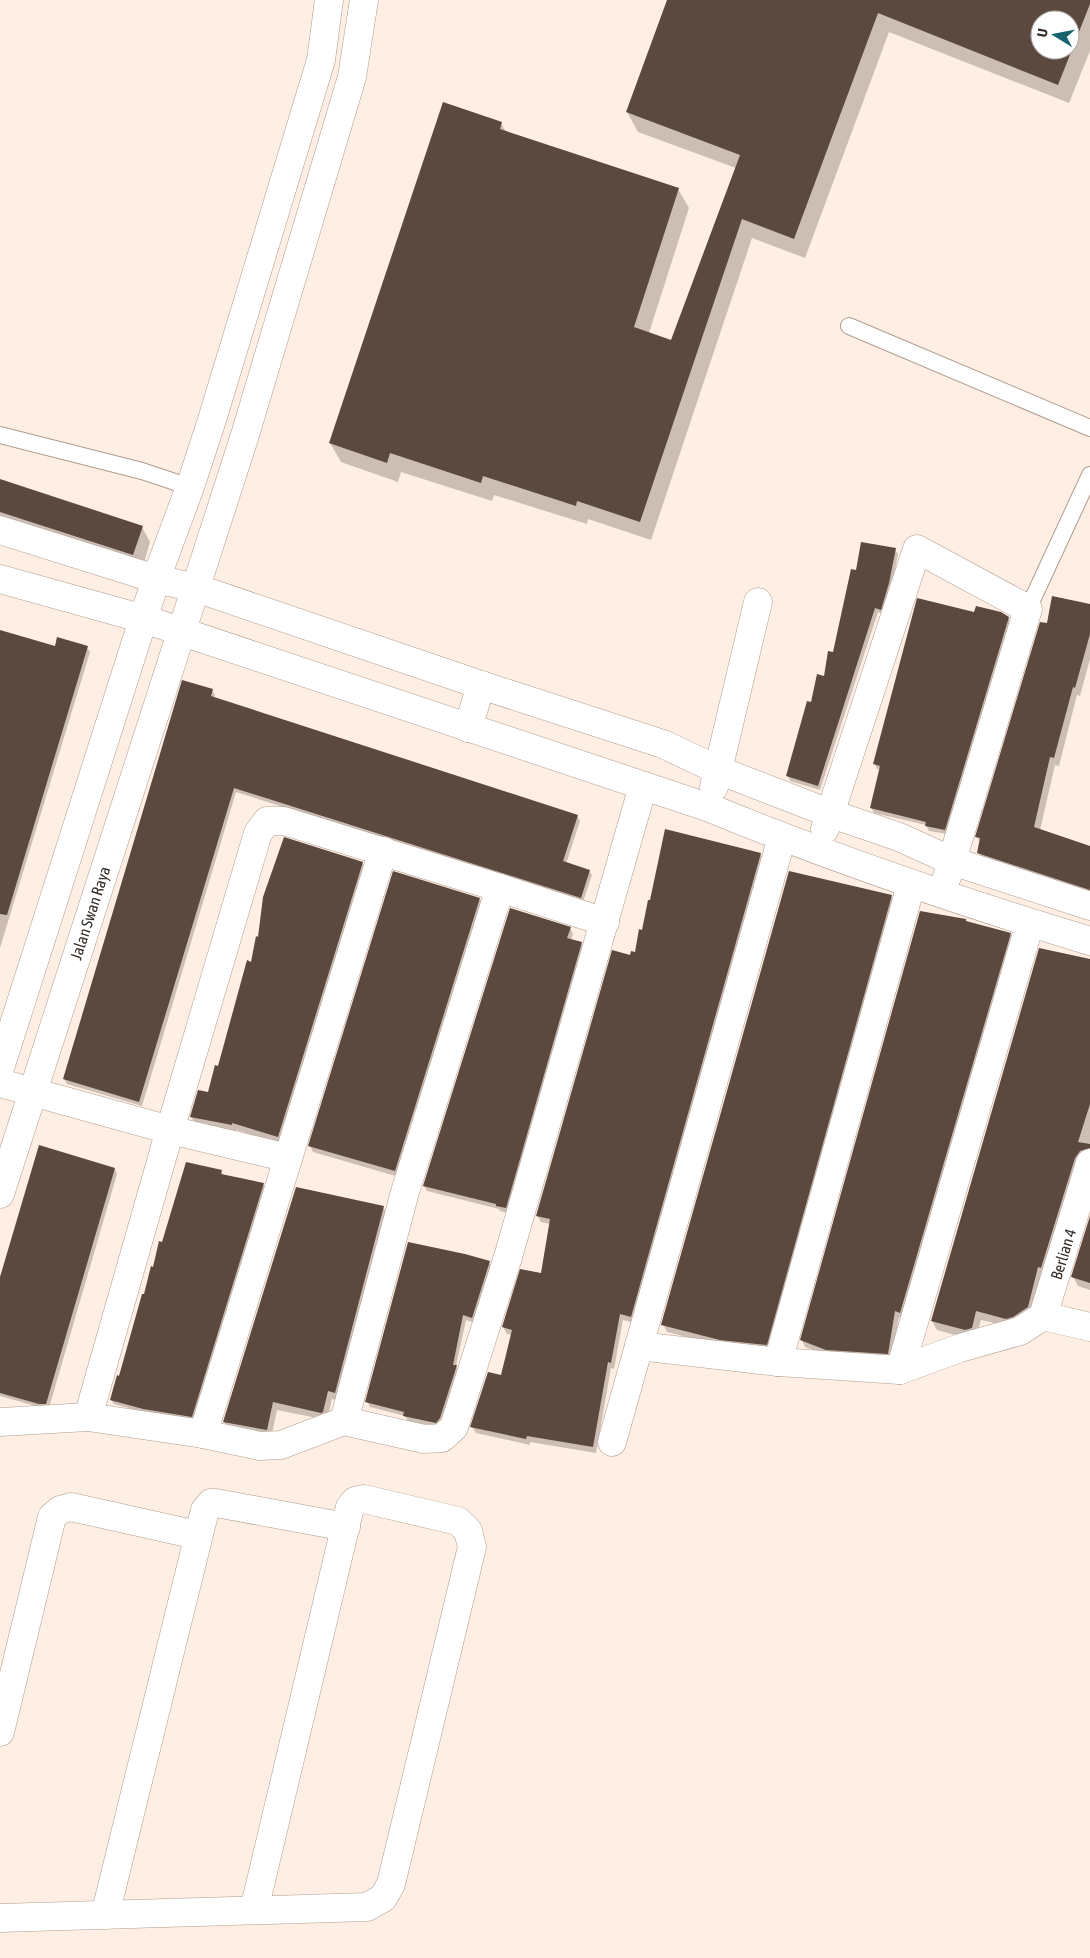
<svg xmlns="http://www.w3.org/2000/svg" width="1090" height="1958" viewBox="0 0 1090 1958" font-family="'Asap Condensed',sans-serif">
  <rect width="100%" height="100%" fill="#ffeee3"/>
  <g fill="#0003" fill-rule="evenodd">
    <path d="M 669,0 L 1090,0 L 1090,51 L 1069,103 L 889,32 L 805,258 L 752,238 L 651,540 L 588,519 L 587,524 L 494,495 L 492,501 L 401,472 L 398,482 L 341,462 L 330,443 L 501,123 L 506,132 L 678,189 L 689,208 L 649,333 L 671,341 L 736,168 L 638,132 L 627,112 ZM 1040,20 L 1070,20 L 1070,50 L 1040,50 Z"/>
    <path d="M 0,481 L 142,527 L 150,542 L 142,570 L 0,523 Z"/>
    <path d="M 895,550 L 898,554 L 891,589 L 883,614 L 878,612 L 820,790 L 790,781 L 788,776 L 811,704 L 826,677 L 834,653 L 856,572 Z"/>
    <path d="M 1090,605 L 1090,659 L 1080,696 L 1077,695 L 1059,766 L 1055,765 L 1040,830 L 1090,848 L 1090,897 L 984,861 L 979,853 L 981,843 L 977,837 L 1047,625 Z"/>
    <path d="M 975,614 L 1008,618 L 1011,622 L 947,834 L 929,831 L 926,825 L 874,813 L 871,808 L 880,770 L 877,769 L 875,764 Z"/>
    <path d="M 0,631 L 55,648 L 87,648 L 90,652 L 0,948 Z"/>
    <path d="M 212,690 L 215,695 L 214,698 L 577,816 L 580,821 L 566,864 L 589,871 L 592,875 L 583,902 L 236,792 L 142,1106 L 67,1084 L 64,1079 Z"/>
    <path d="M 761,854 L 764,860 L 634,1323 L 623,1320 L 614,1369 L 611,1368 L 596,1453 L 530,1442 L 530,1445 L 476,1433 L 472,1427 L 502,1376 L 512,1335 L 507,1334 L 503,1327 L 542,1275 L 550,1224 L 541,1222 L 537,1215 L 631,957 L 636,953 L 643,931 Z"/>
    <path d="M 362,863 L 367,870 L 282,1144 L 236,1130 L 236,1132 L 196,1124 L 191,1117 L 209,1094 L 219,1068 L 252,963 Z"/>
    <path d="M 891,896 L 896,904 L 771,1352 L 725,1347 L 667,1332 L 663,1324 Z"/>
    <path d="M 480,899 L 483,906 L 399,1177 L 313,1152 L 310,1146 Z"/>
    <path d="M 967,923 L 1010,934 L 1014,940 L 904,1318 L 899,1317 L 891,1360 L 831,1356 L 805,1347 L 802,1340 Z"/>
    <path d="M 570,928 L 573,934 L 571,940 L 581,943 L 584,948 L 508,1213 L 500,1211 L 499,1209 L 427,1191 L 424,1186 Z"/>
    <path d="M 1090,959 L 1090,1157 L 1033,1316 L 1011,1327 L 981,1320 L 976,1337 L 970,1339 L 937,1330 L 932,1321 Z"/>
    <path d="M 115,1169 L 117,1174 L 49,1408 L 43,1408 L 0,1396 L 0,1282 Z"/>
    <path d="M 221,1171 L 224,1176 L 263,1184 L 266,1189 L 194,1421 L 146,1413 L 114,1404 L 111,1400 L 163,1244 Z"/>
    <path d="M 383,1207 L 388,1215 L 340,1401 L 332,1399 L 327,1420 L 277,1410 L 271,1438 L 229,1430 L 224,1422 Z"/>
    <path d="M 1090,1220 L 1090,1290 L 1078,1286 L 1073,1277 Z"/>
    <path d="M 489,1262 L 492,1268 L 475,1323 L 466,1320 L 456,1366 L 459,1372 L 443,1424 L 439,1427 L 408,1421 L 405,1416 L 370,1407 L 367,1401 Z"/>
  </g>
  <g fill="#5b483f" fill-rule="evenodd">
    <path d="M 667,0 L 1090,0 L 1090,4 L 1058,85 L 878,13 L 794,239 L 742,219 L 640,522 L 577,501 L 576,506 L 483,476 L 481,483 L 390,453 L 387,463 L 329,443 L 443,102 L 502,122 L 500,129 L 679,188 L 634,327 L 671,340 L 740,155 L 626,112 ZM 1040,20 L 1070,20 L 1070,50 L 1040,50 Z"/>
    <path d="M 0,479 L 143,526 L 133,555 L 0,512 Z"/>
    <path d="M 861,542 L 896,548 L 889,583 L 881,610 L 875,608 L 818,786 L 786,776 L 807,701 L 811,702 L 817,674 L 824,676 L 828,651 L 833,652 L 851,569 L 856,570 Z"/>
    <path d="M 1052,596 L 1090,604 L 1090,634 L 1075,688 L 1073,687 L 1054,758 L 1050,757 L 1034,827 L 1090,846 L 1090,890 L 977,853 L 980,838 L 975,837 L 1040,622 L 1047,623 Z"/>
    <path d="M 917,598 L 974,612 L 976,606 L 1001,612 L 1009,617 L 945,830 L 925,826 L 926,822 L 870,808 L 880,766 L 873,764 Z"/>
    <path d="M 0,630 L 55,646 L 57,637 L 88,646 L 7,915 L 0,914 Z"/>
    <path d="M 182,680 L 213,689 L 211,696 L 578,815 L 563,861 L 590,870 L 581,898 L 234,788 L 139,1102 L 63,1079 Z"/>
    <path d="M 665,829 L 761,853 L 631,1317 L 620,1314 L 611,1363 L 608,1362 L 593,1447 L 527,1436 L 526,1439 L 470,1427 L 488,1372 L 501,1375 L 512,1330 L 502,1327 L 520,1269 L 541,1273 L 550,1219 L 536,1216 L 612,950 L 630,955 L 631,951 L 635,952 L 639,929 L 642,930 L 648,900 L 650,900 Z"/>
    <path d="M 284,837 L 363,862 L 278,1137 L 232,1123 L 232,1125 L 190,1117 L 198,1090 L 208,1092 L 215,1065 L 218,1066 L 247,960 L 251,962 L 256,936 L 258,937 L 263,897 Z"/>
    <path d="M 393,871 L 480,898 L 395,1171 L 308,1146 Z"/>
    <path d="M 789,871 L 892,895 L 767,1345 L 720,1340 L 661,1325 Z"/>
    <path d="M 510,908 L 571,927 L 567,938 L 582,942 L 506,1208 L 496,1206 L 496,1204 L 423,1186 Z"/>
    <path d="M 920,911 L 966,919 L 966,921 L 1011,933 L 900,1313 L 895,1311 L 888,1354 L 826,1350 L 800,1340 Z"/>
    <path d="M 1039,948 L 1090,959 L 1090,1104 L 1078,1142 L 1090,1144 L 1090,1148 L 1080,1151 L 1075,1158 L 1041,1268 L 1038,1267 L 1028,1307 L 1013,1317 L 1006,1319 L 976,1311 L 972,1328 L 965,1330 L 931,1321 Z"/>
    <path d="M 39,1145 L 115,1168 L 46,1404 L 39,1404 L 0,1393 L 0,1277 Z"/>
    <path d="M 186,1162 L 222,1170 L 221,1174 L 264,1183 L 192,1417 L 143,1409 L 110,1400 L 117,1375 L 119,1376 L 142,1294 L 144,1294 L 151,1266 L 153,1267 L 159,1241 L 162,1242 Z"/>
    <path d="M 296,1187 L 384,1206 L 335,1393 L 328,1391 L 323,1412 L 321,1413 L 273,1402 L 267,1430 L 223,1422 Z"/>
    <path d="M 1090,1216 L 1090,1283 L 1071,1277 Z"/>
    <path d="M 408,1242 L 465,1254 L 490,1261 L 472,1318 L 463,1315 L 453,1365 L 457,1365 L 440,1418 L 436,1423 L 403,1416 L 404,1412 L 365,1402 Z"/>
  </g>
  <g fill="none" stroke-linecap="round" stroke-linejoin="round">
    <g stroke="#af9c8e" stroke-width="18">
      <g id="lane">
        <path d="M 849,326 L 1090,428"/>
        <path d="M 0,435 L 142,471 L 190,487"/>
        <path d="M 1028,609 L 1090,475"/>
      </g>
    </g>
    <g stroke="#af9c8e" stroke-width="29">
      <g id="street">
        <path d="M 0,530 L 156,579 L 196,588 L 481,685 L 663,744 L 718,770 L 829,813 L 899,837 L 952,861 L 1090,906"/>
        <path d="M 0,579 L 144,619 L 710,808 C 834,859 961,902 1090,941"/>
        <path d="M 468,728 L 481,685"/>
        <path d="M 714,787 L 758,602"/>
        <path d="M 825,829 L 917,549 L 1028,609 L 947,877"/>
        <path d="M 0,1068 L 156,579 L 190,487 L 211,423 L 321,60 L 329,0"/>
        <path d="M 0,1083 L 170,1130 L 288,1158"/>
        <path d="M 0,1194 L 245,435 L 352,77 L 364,0"/>
        <path d="M 1043,1316 L 1090,1163"/>
        <path d="M 639,1346 L 778,1362 L 900,1370 L 960,1348 L 1020,1331 L 1043,1316 L 1090,1327"/>
        <path d="M 778,1362 L 911,885"/>
        <path d="M 900,1370 L 1030,923"/>
        <path d="M 88,1417 L 170,1130 L 258,833 L 267,821 L 284,821 L 500,888 L 605,922"/>
        <path d="M 344,1421 L 405,1192 L 500,888"/>
        <path d="M 0,1422 L 88,1417 L 203,1434 L 260,1446 L 281,1445 L 344,1421 L 424,1439 L 442,1438 L 454,1427 L 508,1257 L 643,786"/>
        <path d="M 203,1434 L 383,851"/>
        <path d="M 612,1442 L 782,837"/>
        <path d="M 0,1732 L 52,1517 L 60,1510 L 71,1507 L 197,1535"/>
        <path d="M 105,1915 L 205,1510 L 211,1503 L 216,1503 L 346,1527"/>
        <path d="M 0,1918 L 367,1907 L 383,1898 L 391,1884 L 472,1547 L 468,1531 L 458,1521 L 364,1499 L 355,1501 L 350,1507 L 254,1910"/>
      </g>
    </g>
    <use href="#lane" stroke="#fff" stroke-width="16"/>
    <use href="#street" stroke="#fff" stroke-width="28"/>
  </g>
  <g text-anchor="middle" dominant-baseline="central" stroke-width="5" stroke-linejoin="round" paint-order="stroke">
    <g font-size="16" fill="#342c27" stroke="#fff">
      <text transform="translate(90 913) rotate(-72)">Jalan Swan Raya</text>
      <text transform="translate(1063 1254) rotate(-73)">Berlian 4</text>
    </g>
  </g>
  <g transform="translate(1055 35) rotate(280)"><circle r="24" fill="#ffffff" stroke="#aeaba9"/>
  <path d="M0-4L9 19L0 12L-9 19Z" fill="#17646e"/>
  <text y="-8" font-size="14" font-weight="bold" text-anchor="middle" fill="#342c27">U</text>
  </g>
</svg>
